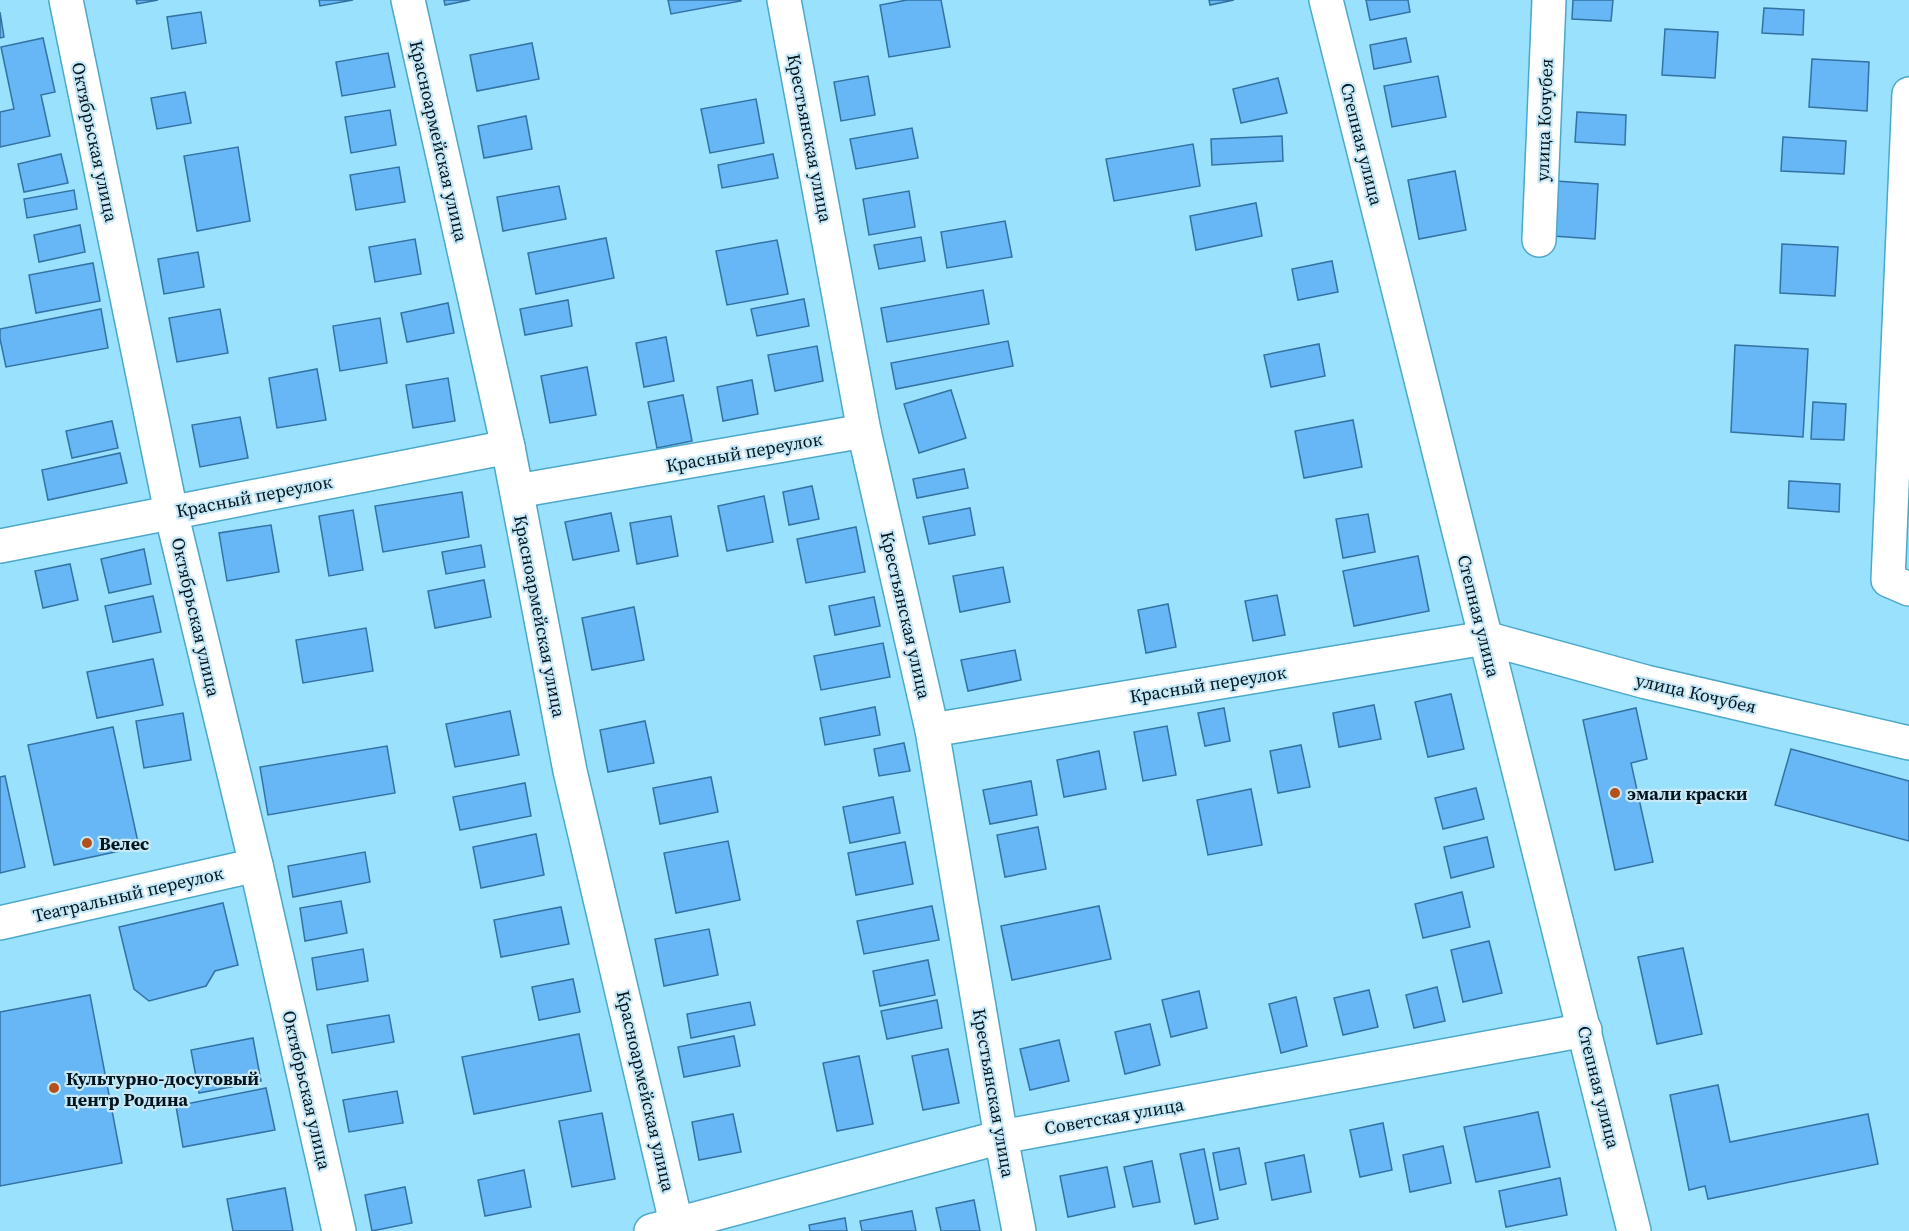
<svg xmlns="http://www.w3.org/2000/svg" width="1909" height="1231" viewBox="0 0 1909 1231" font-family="'Source Serif 4',serif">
  <rect width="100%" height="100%" fill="#9ae1fd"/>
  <g fill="#67b7f7" stroke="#3372a2" stroke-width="1.5">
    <path d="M 136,0 L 158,0 L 137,4 Z"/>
    <path d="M 319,0 L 353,0 L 320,6 Z"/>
    <path d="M 444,0 L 470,0 L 445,5 Z"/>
    <path d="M 668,0 L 741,0 L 741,1 L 671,14 Z"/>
    <path d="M 907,0 L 941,0 L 950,47 L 889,57 L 880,5 Z"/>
    <path d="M 1209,0 L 1234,0 L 1210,5 Z"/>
    <path d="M 1366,0 L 1408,0 L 1410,12 L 1370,20 Z"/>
    <path d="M 1573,0 L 1613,0 L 1611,21 L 1572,19 Z"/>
    <path d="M 1764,8 L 1804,10 L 1803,35 L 1762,33 Z"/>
    <path d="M 0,12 L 4,37 L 0,38 Z"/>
    <path d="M 201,12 L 206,43 L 172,49 L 167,17 Z"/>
    <path d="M 1665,29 L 1718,32 L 1715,78 L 1662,75 Z"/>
    <path d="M 43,38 L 55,92 L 41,95 L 50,136 L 0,147 L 0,112 L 14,109 L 1,47 Z"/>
    <path d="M 1406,38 L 1411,62 L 1374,69 L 1370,45 Z"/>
    <path d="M 532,43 L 539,79 L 477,91 L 470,55 Z"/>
    <path d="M 388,53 L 395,87 L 342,96 L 336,62 Z"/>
    <path d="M 1812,59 L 1869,62 L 1867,111 L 1809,107 Z"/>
    <path d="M 868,76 L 875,115 L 841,121 L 834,82 Z"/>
    <path d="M 1438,76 L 1446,117 L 1392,127 L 1384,86 Z"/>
    <path d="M 1278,78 L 1287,113 L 1241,123 L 1233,89 Z"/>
    <path d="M 185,92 L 191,123 L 157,129 L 151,98 Z"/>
    <path d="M 756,99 L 764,143 L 710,153 L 701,109 Z"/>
    <path d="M 390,110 L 396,145 L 351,153 L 345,117 Z"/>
    <path d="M 1577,112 L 1626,115 L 1625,145 L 1575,142 Z"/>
    <path d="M 526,116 L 532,149 L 484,158 L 478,126 Z"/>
    <path d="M 912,128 L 918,158 L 856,169 L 850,139 Z"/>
    <path d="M 1282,136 L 1283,161 L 1212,165 L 1211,139 Z"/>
    <path d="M 1783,137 L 1846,141 L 1844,174 L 1781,171 Z"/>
    <path d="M 1193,144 L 1200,186 L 1114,201 L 1106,159 Z"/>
    <path d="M 238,147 L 250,221 L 197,231 L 184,156 Z"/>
    <path d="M 61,154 L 68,183 L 24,192 L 18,164 Z"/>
    <path d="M 773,154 L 778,178 L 722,188 L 718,165 Z"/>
    <path d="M 399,167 L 405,202 L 356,210 L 350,175 Z"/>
    <path d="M 1455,171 L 1466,230 L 1419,239 L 1408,180 Z"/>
    <path d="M 1556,181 L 1598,184 L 1595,239 L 1553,236 Z"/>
    <path d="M 559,186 L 566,219 L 503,231 L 497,197 Z"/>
    <path d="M 74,190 L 77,209 L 27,218 L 24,199 Z"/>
    <path d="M 909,191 L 915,227 L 869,235 L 863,199 Z"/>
    <path d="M 1256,203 L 1262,236 L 1196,250 L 1190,216 Z"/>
    <path d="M 1005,221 L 1012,257 L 947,268 L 941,232 Z"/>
    <path d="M 80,225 L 85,252 L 39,262 L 34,235 Z"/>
    <path d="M 921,237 L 925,261 L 879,269 L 874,245 Z"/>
    <path d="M 606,238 L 614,278 L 536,294 L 528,253 Z"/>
    <path d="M 415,239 L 421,274 L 375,282 L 369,247 Z"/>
    <path d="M 777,240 L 788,294 L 727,305 L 716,251 Z"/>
    <path d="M 1782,244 L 1838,247 L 1835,296 L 1780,293 Z"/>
    <path d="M 198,252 L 204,287 L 164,294 L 158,259 Z"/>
    <path d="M 1332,261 L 1338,292 L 1298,300 L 1292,269 Z"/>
    <path d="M 93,263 L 100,301 L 36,313 L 29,275 Z"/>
    <path d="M 983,290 L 989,324 L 887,342 L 881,308 Z"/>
    <path d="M 804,299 L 809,326 L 757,336 L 751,309 Z"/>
    <path d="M 568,300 L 572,326 L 525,335 L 520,309 Z"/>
    <path d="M 448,303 L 454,333 L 407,342 L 401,313 Z"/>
    <path d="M 101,309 L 108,348 L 6,367 L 0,339 L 0,329 Z"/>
    <path d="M 220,309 L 228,353 L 177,362 L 169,318 Z"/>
    <path d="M 380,318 L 387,363 L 340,371 L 333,326 Z"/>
    <path d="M 666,337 L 674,381 L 644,387 L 636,343 Z"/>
    <path d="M 1008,341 L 1013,366 L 896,389 L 891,363 Z"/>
    <path d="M 1319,344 L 1325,376 L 1271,387 L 1264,355 Z"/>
    <path d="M 1735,345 L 1808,349 L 1803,437 L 1731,432 Z"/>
    <path d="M 817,346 L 823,381 L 775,391 L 768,355 Z"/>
    <path d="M 587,367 L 596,415 L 550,423 L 541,376 Z"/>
    <path d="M 317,369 L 326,420 L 277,428 L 269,378 Z"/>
    <path d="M 448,378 L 455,421 L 413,428 L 406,385 Z"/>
    <path d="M 752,380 L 758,414 L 723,421 L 717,387 Z"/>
    <path d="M 951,390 L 966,438 L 919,453 L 904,404 Z"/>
    <path d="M 683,395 L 692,441 L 657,448 L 648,402 Z"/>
    <path d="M 1813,402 L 1846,404 L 1844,440 L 1811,439 Z"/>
    <path d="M 240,417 L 248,458 L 200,467 L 192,425 Z"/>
    <path d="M 1353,420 L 1362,467 L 1304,478 L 1295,431 Z"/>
    <path d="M 112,421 L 118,448 L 72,458 L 66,431 Z"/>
    <path d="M 120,453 L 127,483 L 48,500 L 42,470 Z"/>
    <path d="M 964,469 L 968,488 L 917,498 L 913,479 Z"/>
    <path d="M 1789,481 L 1840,484 L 1839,512 L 1788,508 Z"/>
    <path d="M 812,486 L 819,519 L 789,525 L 783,492 Z"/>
    <path d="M 462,492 L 469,537 L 383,552 L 375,506 Z"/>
    <path d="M 764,496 L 773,542 L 727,551 L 718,506 Z"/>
    <path d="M 970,508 L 975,535 L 929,544 L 923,517 Z"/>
    <path d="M 353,510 L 363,570 L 329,576 L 319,516 Z"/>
    <path d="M 611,513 L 619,551 L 573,560 L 565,522 Z"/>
    <path d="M 1368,514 L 1375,552 L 1343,558 L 1336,519 Z"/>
    <path d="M 671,516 L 678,556 L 637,564 L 630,523 Z"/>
    <path d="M 271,525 L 279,572 L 227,581 L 219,533 Z"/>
    <path d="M 856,527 L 865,572 L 806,583 L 797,539 Z"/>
    <path d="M 481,545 L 485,567 L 446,574 L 442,552 Z"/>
    <path d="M 144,549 L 151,584 L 109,593 L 101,559 Z"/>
    <path d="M 1418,556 L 1429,611 L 1354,626 L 1343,571 Z"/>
    <path d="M 70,564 L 78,600 L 43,608 L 35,571 Z"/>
    <path d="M 1003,567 L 1010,602 L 960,612 L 953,576 Z"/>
    <path d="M 484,580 L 491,617 L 435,628 L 428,591 Z"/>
    <path d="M 1277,595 L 1285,635 L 1253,641 L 1245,601 Z"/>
    <path d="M 153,596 L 161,632 L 113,642 L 105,606 Z"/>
    <path d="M 874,597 L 880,626 L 835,635 L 829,606 Z"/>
    <path d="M 1168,604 L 1176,647 L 1146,653 L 1138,610 Z"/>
    <path d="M 634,607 L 644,660 L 592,670 L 582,618 Z"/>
    <path d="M 366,628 L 373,671 L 303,683 L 296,640 Z"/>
    <path d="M 883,643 L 890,677 L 821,690 L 814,656 Z"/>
    <path d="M 1015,650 L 1021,680 L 968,691 L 961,660 Z"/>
    <path d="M 153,659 L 163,705 L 97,718 L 87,672 Z"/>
    <path d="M 1451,694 L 1464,749 L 1428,757 L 1415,702 Z"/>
    <path d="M 1374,705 L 1381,739 L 1339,747 L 1333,713 Z"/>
    <path d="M 875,707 L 880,735 L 825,745 L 820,718 Z"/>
    <path d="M 1224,708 L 1230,741 L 1205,746 L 1198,713 Z"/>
    <path d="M 1636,708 L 1647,759 L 1631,763 L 1653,862 L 1615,870 L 1583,720 Z"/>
    <path d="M 510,711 L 519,755 L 455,767 L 446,724 Z"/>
    <path d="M 183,713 L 191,760 L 144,768 L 136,721 Z"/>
    <path d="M 645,721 L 654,763 L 608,772 L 600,730 Z"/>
    <path d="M 1167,726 L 1176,775 L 1143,781 L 1134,732 Z"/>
    <path d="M 113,727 L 139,847 L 54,865 L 28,745 Z"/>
    <path d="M 904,743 L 910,771 L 879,776 L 874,749 Z"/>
    <path d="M 1301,745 L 1310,787 L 1278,793 L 1270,751 Z"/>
    <path d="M 387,746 L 395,793 L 268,815 L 260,767 Z"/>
    <path d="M 1791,749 L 1909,781 L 1909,841 L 1775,805 Z"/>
    <path d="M 1099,751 L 1106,789 L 1064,797 L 1057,760 Z"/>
    <path d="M 5,776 L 25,867 L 0,873 L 0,777 Z"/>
    <path d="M 711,777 L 718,812 L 660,824 L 653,788 Z"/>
    <path d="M 1031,781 L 1037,815 L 990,824 L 983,790 Z"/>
    <path d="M 525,783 L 531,816 L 460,830 L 453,797 Z"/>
    <path d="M 1476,788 L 1484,819 L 1443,829 L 1435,798 Z"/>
    <path d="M 1251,789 L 1262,845 L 1208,855 L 1197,800 Z"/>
    <path d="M 893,797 L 900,833 L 850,843 L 843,807 Z"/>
    <path d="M 1038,827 L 1046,869 L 1005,877 L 997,835 Z"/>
    <path d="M 536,834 L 544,875 L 481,888 L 473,847 Z"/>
    <path d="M 1487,837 L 1494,867 L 1451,878 L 1444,847 Z"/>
    <path d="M 728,841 L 740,900 L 676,913 L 664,853 Z"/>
    <path d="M 905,842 L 913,884 L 856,895 L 848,853 Z"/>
    <path d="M 365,852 L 370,882 L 293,897 L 288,866 Z"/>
    <path d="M 1462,892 L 1470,927 L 1423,938 L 1415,904 Z"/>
    <path d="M 341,901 L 347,933 L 305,941 L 300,908 Z"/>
    <path d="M 223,903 L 238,965 L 215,971 L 206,986 L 149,1001 L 134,989 L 119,927 Z"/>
    <path d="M 932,906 L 939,940 L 864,954 L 857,921 Z"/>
    <path d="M 1099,906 L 1111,959 L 1012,980 L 1001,926 Z"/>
    <path d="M 561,907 L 569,944 L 501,957 L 494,920 Z"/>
    <path d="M 709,929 L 718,975 L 664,986 L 655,939 Z"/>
    <path d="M 1489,941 L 1502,993 L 1463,1002 L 1451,950 Z"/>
    <path d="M 1683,948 L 1702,1034 L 1657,1044 L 1638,957 Z"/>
    <path d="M 363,949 L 368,981 L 317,990 L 312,958 Z"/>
    <path d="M 928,960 L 935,995 L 880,1006 L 873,971 Z"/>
    <path d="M 573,979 L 580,1012 L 539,1020 L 532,987 Z"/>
    <path d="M 1437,987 L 1445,1021 L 1414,1028 L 1406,995 Z"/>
    <path d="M 1369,990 L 1378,1027 L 1343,1035 L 1334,998 Z"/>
    <path d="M 1199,991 L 1207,1028 L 1171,1037 L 1162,1000 Z"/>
    <path d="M 90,995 L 122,1163 L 0,1186 L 0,1012 Z"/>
    <path d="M 1296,997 L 1307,1046 L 1281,1053 L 1269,1004 Z"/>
    <path d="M 937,1000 L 942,1028 L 887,1039 L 881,1011 Z"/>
    <path d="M 750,1002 L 755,1025 L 691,1038 L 687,1014 Z"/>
    <path d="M 389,1015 L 394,1042 L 332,1053 L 327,1025 Z"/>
    <path d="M 1150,1024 L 1160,1065 L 1125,1074 L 1115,1032 Z"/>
    <path d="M 579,1034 L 591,1091 L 474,1114 L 462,1057 Z"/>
    <path d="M 734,1036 L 740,1066 L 684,1077 L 678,1047 Z"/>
    <path d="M 253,1038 L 261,1081 L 199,1093 L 191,1050 Z"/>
    <path d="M 1059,1040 L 1069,1081 L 1030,1090 L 1020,1049 Z"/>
    <path d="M 948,1049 L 959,1103 L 923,1110 L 912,1056 Z"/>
    <path d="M 859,1056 L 873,1124 L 837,1131 L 823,1063 Z"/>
    <path d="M 1718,1085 L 1730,1142 L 1868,1114 L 1878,1164 L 1708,1199 L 1705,1186 L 1689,1190 L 1670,1095 Z"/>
    <path d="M 266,1088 L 275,1130 L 183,1147 L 176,1106 Z"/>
    <path d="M 397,1091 L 403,1123 L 349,1132 L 343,1100 Z"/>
    <path d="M 1538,1112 L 1550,1167 L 1476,1182 L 1464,1127 Z"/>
    <path d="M 602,1113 L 615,1179 L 572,1187 L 559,1121 Z"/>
    <path d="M 733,1114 L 741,1152 L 699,1160 L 692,1122 Z"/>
    <path d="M 1383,1123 L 1392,1170 L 1360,1177 L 1350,1130 Z"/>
    <path d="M 1443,1146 L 1451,1183 L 1410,1192 L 1403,1155 Z"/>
    <path d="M 1239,1148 L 1246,1184 L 1220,1190 L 1213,1153 Z"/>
    <path d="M 1204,1149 L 1218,1219 L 1195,1224 L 1180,1154 Z"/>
    <path d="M 1304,1155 L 1311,1192 L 1272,1200 L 1265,1163 Z"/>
    <path d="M 1152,1161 L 1160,1202 L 1133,1207 L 1124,1167 Z"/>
    <path d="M 1107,1167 L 1115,1207 L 1068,1217 L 1060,1176 Z"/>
    <path d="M 524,1170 L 531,1207 L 485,1216 L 478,1180 Z"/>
    <path d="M 1560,1178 L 1567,1215 L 1506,1227 L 1499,1191 Z"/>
    <path d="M 405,1187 L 412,1223 L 372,1231 L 365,1195 Z"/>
    <path d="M 285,1188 L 293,1231 L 233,1231 L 227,1199 Z"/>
    <path d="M 974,1200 L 980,1231 L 941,1231 L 936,1208 Z"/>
    <path d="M 912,1211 L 916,1231 L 862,1231 L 860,1221 Z"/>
    <path d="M 845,1218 L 847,1231 L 810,1231 L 809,1225 Z"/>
  </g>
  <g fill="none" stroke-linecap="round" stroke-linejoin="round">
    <g stroke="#4ba8c9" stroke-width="36">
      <g id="minor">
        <path d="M 66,0 L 171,512 L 256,865 L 339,1231"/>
        <path d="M 408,0 L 508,447 L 570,771 L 678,1231"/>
        <path d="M 784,0 L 864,431 L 932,730 L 1001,1137 L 1019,1231"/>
        <path d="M 1909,94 L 1888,580 L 1909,589"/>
        <path d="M 1539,240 L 1549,0"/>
        <path d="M 517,491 L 864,431"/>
        <path d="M 0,546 L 508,447"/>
        <path d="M 932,730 L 1485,638 L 1646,682 L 1909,743"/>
        <path d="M 0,923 L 256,865"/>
        <path d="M 651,1231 L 1001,1137 L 1585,1030"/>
      </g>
    </g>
    <g stroke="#4ba8c9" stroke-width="36">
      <path id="major" d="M 1326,0 L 1634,1231"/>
    </g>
    <use href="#minor" stroke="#fff" stroke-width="33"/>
    <use href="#major" stroke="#fff" stroke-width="33"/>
  </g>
  <g fill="#b4501a" stroke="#c7e8f6" stroke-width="2">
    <circle cx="1615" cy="793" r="6"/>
    <circle cx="87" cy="843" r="6"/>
    <circle cx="54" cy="1088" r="6"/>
  </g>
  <g text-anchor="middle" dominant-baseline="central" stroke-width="4.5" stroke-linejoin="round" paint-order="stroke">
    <g font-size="18" fill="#00141e" stroke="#c7e8f6">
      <text transform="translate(1544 120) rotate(-88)">улица Кочубея</text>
      <text transform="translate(810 138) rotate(79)">Крестьянская улица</text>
      <text transform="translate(439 141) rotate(77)">Красноармейская улица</text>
      <text transform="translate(95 142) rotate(78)">Октябрьская улица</text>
      <text transform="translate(1362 144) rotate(76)">Степная улица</text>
      <text transform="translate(744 452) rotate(-10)">Красный переулок</text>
      <text transform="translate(254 496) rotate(-11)">Красный переулок</text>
      <text transform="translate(906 615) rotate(77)">Крестьянская улица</text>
      <text transform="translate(540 616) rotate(79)">Красноармейская улица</text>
      <text transform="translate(1479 616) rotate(76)">Степная улица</text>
      <text transform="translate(196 617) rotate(77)">Октябрьская улица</text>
      <text transform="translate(1208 684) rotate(-9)">Красный переулок</text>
      <text transform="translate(1696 693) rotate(13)">улица Кочубея</text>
      <text transform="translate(128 894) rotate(-13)">Театральный переулок</text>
      <text transform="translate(1599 1087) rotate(76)">Степная улица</text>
      <text transform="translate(307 1090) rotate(77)">Октябрьская улица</text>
      <text transform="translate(646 1091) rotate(77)">Красноармейская улица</text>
      <text transform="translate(994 1093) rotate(80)">Крестьянская улица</text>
      <text transform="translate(1114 1116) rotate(-10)">Советская улица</text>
    </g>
    <g font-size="18" font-weight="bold" fill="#00141e" stroke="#c7e8f6" text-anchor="start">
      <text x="1627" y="793">эмали краски</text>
      <text x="99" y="843">Велес</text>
      <text x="66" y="1078">Культурно-досуговый<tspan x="66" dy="21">центр Родина</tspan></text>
    </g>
  </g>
</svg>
